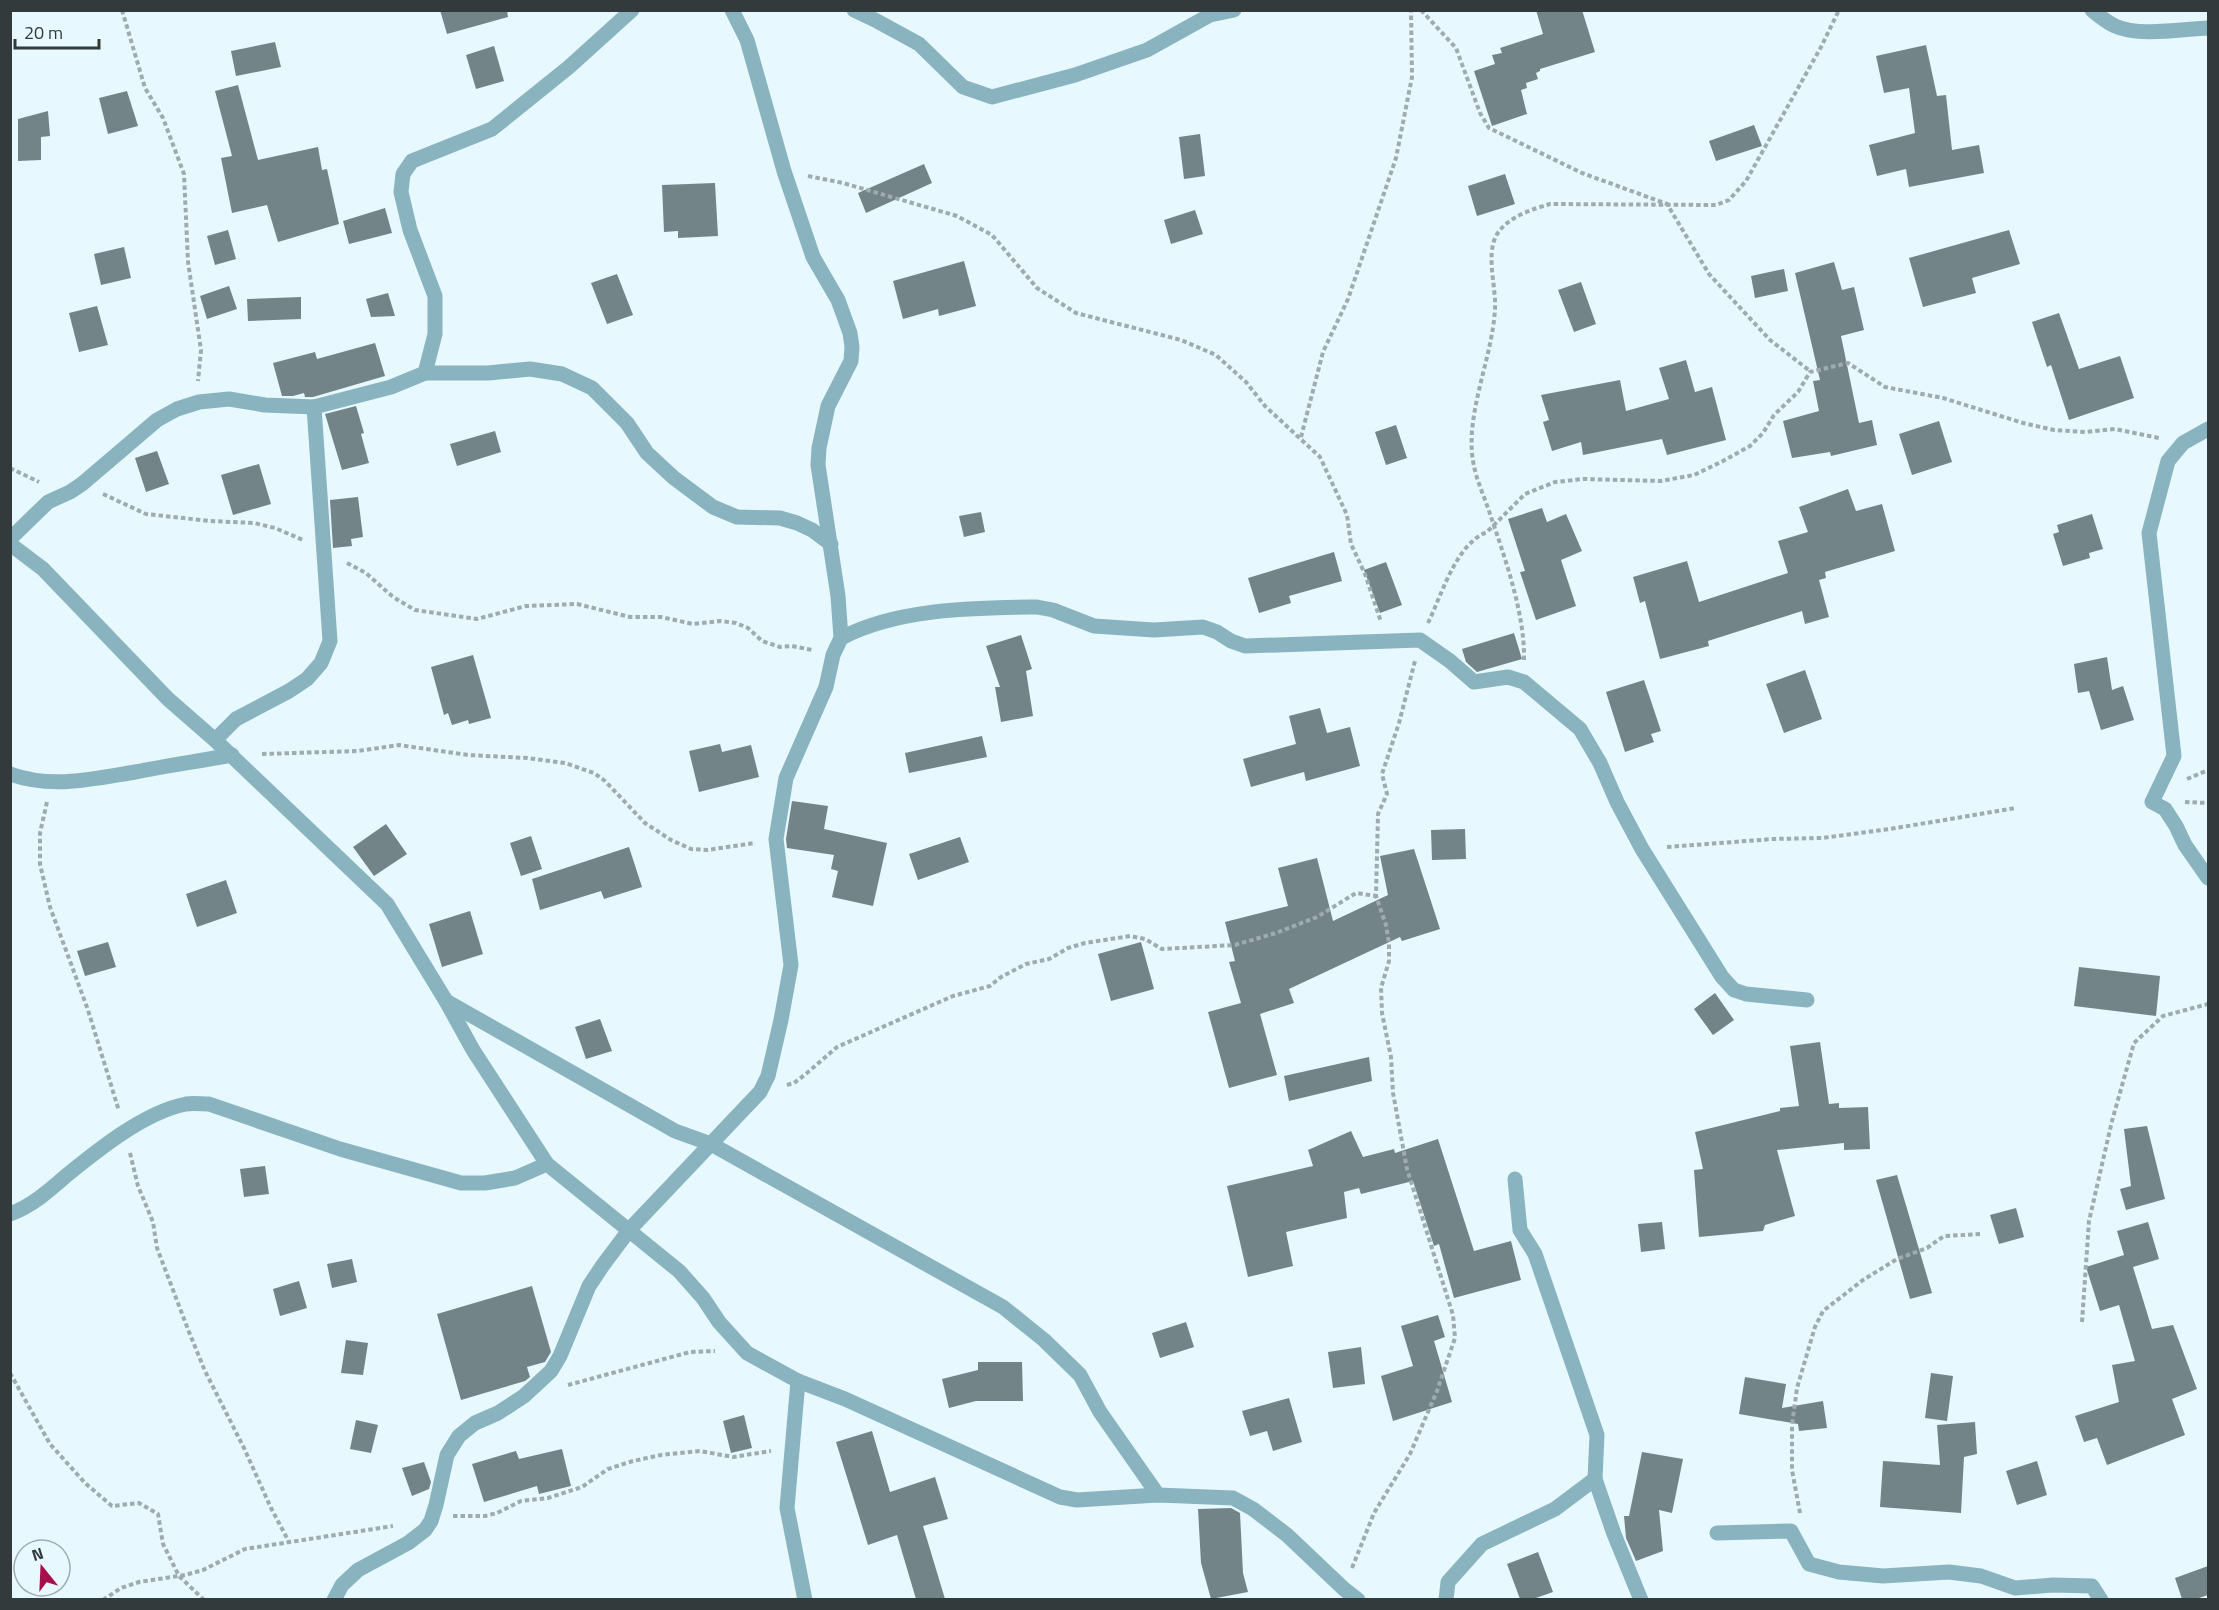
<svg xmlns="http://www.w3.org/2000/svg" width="2219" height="1610" viewBox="0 0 2219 1610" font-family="'Titillium Web',sans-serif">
  <rect width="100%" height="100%" fill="#e7f9fe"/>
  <g fill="#738488">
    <path d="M 440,10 L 507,10 L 508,17 L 447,34 Z"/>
    <path d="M 1536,10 L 1582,10 L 1595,52 L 1540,69 L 1540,71 L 1536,73 L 1538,79 L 1526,83 L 1527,88 L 1521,90 L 1527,114 L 1492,126 L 1474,71 L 1495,64 L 1492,55 L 1502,53 L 1500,48 L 1543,34 Z"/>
    <path d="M 275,42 L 281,67 L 236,76 L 231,51 Z"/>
    <path d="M 1926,45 L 1937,96 L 1946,95 L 1952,150 L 1979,145 L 1984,173 L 1909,187 L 1906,169 L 1877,176 L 1869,145 L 1915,133 L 1909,88 L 1884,93 L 1876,56 Z"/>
    <path d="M 494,46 L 504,81 L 476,89 L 466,55 Z"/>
    <path d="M 238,85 L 258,160 L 318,147 L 322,170 L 327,169 L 339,224 L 278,242 L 267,205 L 232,213 L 221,158 L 232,156 L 215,91 Z"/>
    <path d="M 127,91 L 138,126 L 108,134 L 99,98 Z"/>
    <path d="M 48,111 L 50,136 L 41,137 L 41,160 L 18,161 L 18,119 Z"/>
    <path d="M 1754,125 L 1762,146 L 1716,161 L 1709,141 Z"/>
    <path d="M 1200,134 L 1205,176 L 1184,179 L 1179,137 Z"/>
    <path d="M 924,164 L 932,183 L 866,213 L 858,193 Z"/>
    <path d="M 1505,174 L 1515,204 L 1477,216 L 1468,186 Z"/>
    <path d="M 715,183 L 718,236 L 678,238 L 678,231 L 664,232 L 662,185 Z"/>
    <path d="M 385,208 L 392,233 L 349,244 L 343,221 Z"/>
    <path d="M 1195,210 L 1203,234 L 1171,244 L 1164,220 Z"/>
    <path d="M 228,230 L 236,259 L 215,265 L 207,236 Z"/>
    <path d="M 2009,230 L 2020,264 L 1972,278 L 1976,293 L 1923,307 L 1909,258 Z"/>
    <path d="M 124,247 L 131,278 L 101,285 L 94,254 Z"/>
    <path d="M 964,261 L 976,306 L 939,316 L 938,309 L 903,319 L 893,281 Z"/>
    <path d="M 1834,262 L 1842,290 L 1854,287 L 1864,330 L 1841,336 L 1859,423 L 1872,420 L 1877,445 L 1831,456 L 1830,452 L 1792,458 L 1783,421 L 1819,411 L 1813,381 L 1820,380 L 1795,273 Z"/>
    <path d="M 1784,269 L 1788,291 L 1755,298 L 1751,276 Z"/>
    <path d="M 617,274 L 633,315 L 607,324 L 591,283 Z"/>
    <path d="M 1581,282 L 1596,324 L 1574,332 L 1558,290 Z"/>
    <path d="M 229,286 L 237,309 L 207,319 L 200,296 Z"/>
    <path d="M 388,293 L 395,316 L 371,317 L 366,299 Z"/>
    <path d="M 301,297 L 301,319 L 248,321 L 247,299 Z"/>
    <path d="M 97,306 L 108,345 L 79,352 L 69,313 Z"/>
    <path d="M 2059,313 L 2079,369 L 2120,356 L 2134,398 L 2069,420 L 2051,365 L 2047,367 L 2032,322 Z"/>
    <path d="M 375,343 L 385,376 L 313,397 L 305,397 L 304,393 L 293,396 L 282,396 L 273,363 L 315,352 L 317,359 Z"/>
    <path d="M 1686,360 L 1695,392 L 1712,387 L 1726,440 L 1667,455 L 1662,439 L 1583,455 L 1581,442 L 1552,451 L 1543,422 L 1549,420 L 1541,395 L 1620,380 L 1626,411 L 1669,399 L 1659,368 Z"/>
    <path d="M 356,406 L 364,433 L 361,434 L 369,463 L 342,470 L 325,414 Z"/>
    <path d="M 1939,421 L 1952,462 L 1912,475 L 1899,434 Z"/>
    <path d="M 1396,425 L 1407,458 L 1386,465 L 1375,432 Z"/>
    <path d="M 495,431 L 501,452 L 457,466 L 450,444 Z"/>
    <path d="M 157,451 L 169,484 L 146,492 L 135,458 Z"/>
    <path d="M 259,464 L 271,504 L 233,515 L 221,475 Z"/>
    <path d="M 1848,489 L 1856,511 L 1882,504 L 1895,551 L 1825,572 L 1826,578 L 1819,580 L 1829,617 L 1805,624 L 1802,611 L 1708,641 L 1709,646 L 1660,659 L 1645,601 L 1640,603 L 1633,577 L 1687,561 L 1699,602 L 1788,573 L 1778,541 L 1808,532 L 1799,507 Z"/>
    <path d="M 358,497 L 363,537 L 351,539 L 352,546 L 333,548 L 330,500 Z"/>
    <path d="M 1542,508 L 1547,522 L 1566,514 L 1582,551 L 1561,560 L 1576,606 L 1536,620 L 1520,572 L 1525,571 L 1508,519 Z"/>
    <path d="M 981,512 L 985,532 L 964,537 L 959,516 Z"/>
    <path d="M 2092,514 L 2103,549 L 2089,553 L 2090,558 L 2063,566 L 2053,534 L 2059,532 L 2057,525 Z"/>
    <path d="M 1334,552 L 1342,581 L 1289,596 L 1291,603 L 1259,613 L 1248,578 Z"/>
    <path d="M 1386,562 L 1402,605 L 1380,613 L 1364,570 Z"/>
    <path d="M 1514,633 L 1522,659 L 1477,672 L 1466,662 L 1462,649 Z"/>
    <path d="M 1021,635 L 1032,669 L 1026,671 L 1033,716 L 1001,722 L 995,687 L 1000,687 L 986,646 Z"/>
    <path d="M 473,655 L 491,718 L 469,724 L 468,720 L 452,725 L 448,713 L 444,715 L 431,667 Z"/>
    <path d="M 2107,657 L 2112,690 L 2123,686 L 2134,720 L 2101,730 L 2089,691 L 2078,693 L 2074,664 Z"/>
    <path d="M 1805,670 L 1822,719 L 1784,733 L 1766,684 Z"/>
    <path d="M 1644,680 L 1661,731 L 1651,734 L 1654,742 L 1625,752 L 1606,692 Z"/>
    <path d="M 1320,708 L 1327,733 L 1350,727 L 1360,766 L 1306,781 L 1304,772 L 1251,787 L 1243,759 L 1296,744 L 1289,716 Z"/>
    <path d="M 982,736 L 987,757 L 909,773 L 905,753 Z"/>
    <path d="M 720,744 L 722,752 L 751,745 L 759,777 L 699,792 L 689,751 Z"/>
    <path d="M 792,801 L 828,806 L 824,829 L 887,843 L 873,906 L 832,897 L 838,871 L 831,869 L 834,855 L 787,848 L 786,839 Z"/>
    <path d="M 386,824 L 407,854 L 374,876 L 353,847 Z"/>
    <path d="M 1465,829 L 1466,859 L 1432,860 L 1431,830 Z"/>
    <path d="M 531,836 L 542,869 L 521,876 L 510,843 Z"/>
    <path d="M 960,837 L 969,862 L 918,880 L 909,854 Z"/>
    <path d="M 629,847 L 642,887 L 604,899 L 601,891 L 540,910 L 532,879 Z"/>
    <path d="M 1414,849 L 1440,929 L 1402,941 L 1400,937 L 1289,989 L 1294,1003 L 1260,1014 L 1277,1075 L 1229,1088 L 1208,1012 L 1241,1003 L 1229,962 L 1235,961 L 1225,922 L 1288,906 L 1278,868 L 1317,858 L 1333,921 L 1388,895 L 1380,856 Z"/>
    <path d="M 226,880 L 237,913 L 197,927 L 186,894 Z"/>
    <path d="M 470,911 L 483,954 L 442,967 L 429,924 Z"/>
    <path d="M 108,942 L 116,967 L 85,976 L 77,951 Z"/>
    <path d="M 1141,942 L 1154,989 L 1111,1001 L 1098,954 Z"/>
    <path d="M 2079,967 L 2160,976 L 2156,1016 L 2074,1006 Z"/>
    <path d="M 1715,993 L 1734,1020 L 1713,1035 L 1694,1009 Z"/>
    <path d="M 600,1019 L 612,1051 L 586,1059 L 575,1027 Z"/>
    <path d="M 1820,1042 L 1829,1104 L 1839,1103 L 1839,1108 L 1868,1107 L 1870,1149 L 1844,1150 L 1844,1143 L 1777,1150 L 1795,1216 L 1765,1225 L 1763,1231 L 1699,1237 L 1694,1170 L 1703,1169 L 1695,1132 L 1780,1111 L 1780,1108 L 1799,1106 L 1790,1046 Z"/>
    <path d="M 1369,1057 L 1372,1081 L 1289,1101 L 1284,1076 Z"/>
    <path d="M 2147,1126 L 2165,1199 L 2126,1210 L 2120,1189 L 2131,1186 L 2124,1129 Z"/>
    <path d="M 1351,1131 L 1363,1157 L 1394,1149 L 1395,1153 L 1438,1139 L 1474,1251 L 1511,1241 L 1521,1280 L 1454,1298 L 1439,1244 L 1434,1246 L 1413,1181 L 1361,1194 L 1359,1188 L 1344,1192 L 1347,1218 L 1286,1232 L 1293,1266 L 1248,1277 L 1227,1186 L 1313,1166 L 1308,1150 Z"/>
    <path d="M 265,1166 L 269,1194 L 244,1197 L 240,1169 Z"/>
    <path d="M 1897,1175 L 1932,1293 L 1910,1299 L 1876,1180 Z"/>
    <path d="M 2016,1208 L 2024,1237 L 1999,1244 L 1990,1215 Z"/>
    <path d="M 1662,1222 L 1665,1249 L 1641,1252 L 1638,1224 Z"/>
    <path d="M 2148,1222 L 2159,1259 L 2133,1267 L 2152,1329 L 2173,1325 L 2197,1389 L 2172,1399 L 2185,1435 L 2107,1465 L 2097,1438 L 2084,1442 L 2075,1416 L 2119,1402 L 2112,1365 L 2135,1361 L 2119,1305 L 2100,1311 L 2086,1267 L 2124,1255 L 2117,1231 Z"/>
    <path d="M 352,1259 L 357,1282 L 332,1288 L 327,1264 Z"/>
    <path d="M 299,1281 L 307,1308 L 280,1316 L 273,1289 Z"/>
    <path d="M 532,1286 L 551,1352 L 545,1362 L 527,1367 L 530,1377 L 525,1381 L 461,1400 L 437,1314 Z"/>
    <path d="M 1438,1315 L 1445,1337 L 1434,1341 L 1452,1402 L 1393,1421 L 1381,1376 L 1413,1366 L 1401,1326 Z"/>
    <path d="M 1186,1322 L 1194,1347 L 1160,1358 L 1152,1333 Z"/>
    <path d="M 346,1340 L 368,1343 L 363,1375 L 341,1373 Z"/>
    <path d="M 1361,1347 L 1365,1384 L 1333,1388 L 1328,1352 Z"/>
    <path d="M 978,1362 L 1022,1362 L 1023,1401 L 976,1401 L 949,1408 L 942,1379 L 978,1370 Z"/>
    <path d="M 1931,1373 L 1953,1376 L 1947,1421 L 1925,1418 Z"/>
    <path d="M 1745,1377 L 1786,1384 L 1782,1408 L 1823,1401 L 1827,1428 L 1799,1431 L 1798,1424 L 1739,1414 Z"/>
    <path d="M 1289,1398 L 1302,1442 L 1273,1451 L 1267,1431 L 1250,1436 L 1242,1411 Z"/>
    <path d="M 744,1415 L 752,1448 L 731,1453 L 723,1421 Z"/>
    <path d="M 356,1420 L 378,1425 L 371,1453 L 350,1449 Z"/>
    <path d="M 1975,1422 L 1977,1454 L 1964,1457 L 1961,1513 L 1880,1507 L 1883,1461 L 1940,1465 L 1937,1425 Z"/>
    <path d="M 872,1431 L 890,1492 L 935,1477 L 948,1519 L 923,1526 L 945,1599 L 916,1599 L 897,1535 L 868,1545 L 836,1442 Z"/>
    <path d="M 562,1449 L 571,1486 L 539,1494 L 537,1486 L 484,1502 L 472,1464 L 516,1451 L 519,1459 Z"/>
    <path d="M 1642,1452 L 1683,1459 L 1672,1513 L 1659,1510 L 1663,1551 L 1636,1561 L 1626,1538 L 1624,1516 L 1629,1516 Z"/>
    <path d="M 2037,1461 L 2047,1495 L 2017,1505 L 2006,1471 Z"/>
    <path d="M 424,1462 L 431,1482 L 429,1489 L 412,1496 L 402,1468 Z"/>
    <path d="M 1231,1508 L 1240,1513 L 1243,1573 L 1248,1592 L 1211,1599 L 1201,1563 L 1198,1509 Z"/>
    <path d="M 1538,1552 L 1553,1592 L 1533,1599 L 1520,1599 L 1507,1564 Z"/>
    <path d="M 2208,1566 L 2208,1595 L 2196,1599 L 2182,1599 L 2175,1578 Z"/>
  </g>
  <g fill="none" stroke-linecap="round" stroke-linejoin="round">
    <g stroke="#9eabaf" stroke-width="4" stroke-dasharray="4.5 3" stroke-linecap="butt">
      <path d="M 122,10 L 145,88 L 163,118 L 184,174 L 188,262 L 201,350 L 198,381"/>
      <path d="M 1421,10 L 1456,48 L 1480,113 L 1489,128 L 1582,173 L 1667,204 L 1709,274 L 1770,340 L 1810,371"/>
      <path d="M 808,176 L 843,183 L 957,216 L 992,235 L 1037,288 L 1076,313 L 1181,340 L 1216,355 L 1246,382 L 1265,406 L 1320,457 L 1347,515 L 1351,544 L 1365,574 L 1381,622"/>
      <path d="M 1301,437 L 1323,352 L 1348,299 L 1396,158 L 1412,77 L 1411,10"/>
      <path d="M 10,468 L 39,482"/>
      <path d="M 103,494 L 146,514 L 210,521 L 254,523 L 275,528 L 303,540"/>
      <path d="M 347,563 L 366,573 L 393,597 L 415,610 L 477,619 L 526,606 L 577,604 L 630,617 L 661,617 L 693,624 L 720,621 L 736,623 L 748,628 L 762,641 L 780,647 L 792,646 L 812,650"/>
      <path d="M 1428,623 C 1442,594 1456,544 1487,532 L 1525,494 L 1555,482 L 1583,479 L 1661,481 L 1694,475 L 1723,461 L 1750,446 L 1763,433 L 1774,415 L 1798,392 L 1810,372 L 1848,363 L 1885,387 L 1943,398 L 2023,423 L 2054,430 L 2085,432 L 2115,429 L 2159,438"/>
      <path d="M 1524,660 C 1525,614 1505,558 1490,514 C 1485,498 1477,482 1474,466 C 1463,417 1493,358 1495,308 C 1496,286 1486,256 1496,236 C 1506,217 1533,209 1550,204 L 1716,205 L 1729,200 L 1746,181 L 1821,47 L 1839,10"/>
      <path d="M 262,754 L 358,751 L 399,745 L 468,755 L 527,758 L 565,763 L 594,773 L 605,781 L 645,823 L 671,840 L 691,849 L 707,850 L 755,843"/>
      <path d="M 2187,779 L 2208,770"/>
      <path d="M 47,802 L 40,833 L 40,864 L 50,907 L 88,1010 L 119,1111"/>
      <path d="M 2185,802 L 2208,803"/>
      <path d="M 1667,847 L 1773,839 L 1822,838 L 1890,829 L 2016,808"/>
      <path d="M 787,1085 L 794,1083 L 807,1073 L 837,1047 L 953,996 L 990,986 L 1001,977 L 1026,964 L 1049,959 L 1068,948 L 1085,943 L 1130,936 L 1145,939 L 1162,949 L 1235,945 L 1276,933 L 1317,917 L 1356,893 L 1376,896"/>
      <path d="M 130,1153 L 138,1186 L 153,1222 L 157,1248 L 189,1332 L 205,1371 L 244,1448 L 271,1508 L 289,1542"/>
      <path d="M 2082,1322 L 2089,1221 L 2112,1121 L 2134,1043 L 2163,1016 L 2208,1004"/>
      <path d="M 10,1373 L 50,1444 L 85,1483 L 112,1506 L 139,1503 L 158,1514 L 163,1544 L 179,1576 L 204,1600"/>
      <path d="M 568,1385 L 690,1352 L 715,1351"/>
      <path d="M 1800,1513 L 1792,1470 L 1792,1425 L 1797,1388 L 1815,1327 L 1823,1311 L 1863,1280 L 1897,1259 L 1927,1248 L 1944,1236 L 1982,1234"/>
      <path d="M 453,1516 L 485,1516 L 497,1513 L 521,1501 L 548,1498 L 582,1487 L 608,1469 L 633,1461 L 661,1455 L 700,1451 L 733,1457 L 771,1451"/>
      <path d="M 1352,1568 L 1374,1513 L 1410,1454 L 1437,1391 L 1455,1338 L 1453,1315 L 1407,1169 L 1393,1093 L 1391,1057 L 1382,1013 L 1381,988 L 1389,961 L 1389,943 L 1386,925 L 1376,896 L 1378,814 L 1387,794 L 1382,774 L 1399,723 L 1415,661"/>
      <path d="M 103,1600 L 121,1588 L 139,1582 L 185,1575 L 203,1570 L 245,1549 L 393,1526"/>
    </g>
    <g stroke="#89b4bf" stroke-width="15">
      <path d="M 854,10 L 875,20 L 919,44 L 963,87 L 992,97 L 1075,75 L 1147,50 L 1210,15 L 1234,10"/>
      <path d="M 2092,10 C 2099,16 2107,22 2115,26 C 2139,37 2182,29 2208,28"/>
      <path d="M 425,373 L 435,334 L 435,296 L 410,230 L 401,192 L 403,174 L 412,161 L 492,129 L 569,67 L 632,10"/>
      <path d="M 2208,429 L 2183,443 L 2168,461 L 2149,533 L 2174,756 L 2152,802 L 2165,809 L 2176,826 L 2185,845 L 2208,878"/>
      <path d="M 10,539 L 48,502 L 70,492 L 82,484 L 157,420 L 177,409 L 199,402 L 229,399 L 265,405 L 314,407 L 391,387 L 425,373 L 488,373 L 530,369 L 562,374 L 592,388 L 627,423 L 647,453 L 674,478 L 713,507 L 737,517 L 780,518 L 797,523 L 812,530 L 831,544"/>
      <path d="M 10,544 L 43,569 L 168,699 L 215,740 L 387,904 L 446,1001 L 473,1050 L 547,1164 L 679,1271 L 703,1298 L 719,1322 L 747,1353 L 798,1381 L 845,1399 L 1060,1497 L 1077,1500 L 1158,1495 L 1233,1498 L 1253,1509 L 1287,1535 L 1344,1589 L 1358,1600"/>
      <path d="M 841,638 C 898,608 974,608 1037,607 L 1053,610 L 1094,626 L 1154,630 L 1203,627 L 1217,632 L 1231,641 L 1245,646 L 1420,640 L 1450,661 L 1474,682 L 1508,677 L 1524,682 L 1580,729 L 1600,763 L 1617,802 L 1642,849 L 1722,977 L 1734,990 L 1746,994 L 1807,1000"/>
      <path d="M 215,740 L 236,719 L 289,691 L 307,679 L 321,663 L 330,641 L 314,407"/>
      <path d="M 10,774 C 52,789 93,779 135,772 C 167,766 199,761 232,755"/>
      <path d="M 446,1001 L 675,1131 L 711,1144 L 1003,1307 L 1044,1340 L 1080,1375 L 1100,1412 L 1158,1495"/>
      <path d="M 1515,1179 L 1520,1230 L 1535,1254 L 1597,1435 L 1595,1479 L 1614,1534 L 1641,1600"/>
      <path d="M 10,1214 C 32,1206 50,1190 67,1175 C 99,1149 145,1112 186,1104 C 193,1103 201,1104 209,1104 L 340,1149 L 461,1183 L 485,1183 L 515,1178 L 547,1164"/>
      <path d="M 798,1381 L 787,1508 L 805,1600"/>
      <path d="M 1717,1533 L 1791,1531 L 1809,1564 L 1839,1572 L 1883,1576 L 1949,1572 L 1981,1576 L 2015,1588 L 2053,1585 L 2092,1586 L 2101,1600"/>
      <path d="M 334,1600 L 342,1585 L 358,1570 L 408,1543 L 425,1530 L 431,1521 L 436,1505 L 447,1455 L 459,1436 L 475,1423 L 498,1413 L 524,1396 L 551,1371 L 560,1356 L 589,1286 L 603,1265 L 630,1229 L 760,1092 L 768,1076 L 781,1020 L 791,965 L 776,839 L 786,778 L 826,687 L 833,655 L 841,638 L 838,596 L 818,465 L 819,448 L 828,406 L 851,361 L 852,347 L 850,333 L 838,300 L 813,257 L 784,171 L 747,40 L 732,10"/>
      <path d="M 1446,1600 L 1448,1582 L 1482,1544 L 1555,1509 L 1595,1479"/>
    </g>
  </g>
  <rect width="2219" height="1610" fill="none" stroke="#333a3c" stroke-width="24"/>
  <g transform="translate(42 1568) rotate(342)"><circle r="28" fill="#e7f9fe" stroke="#9fadb0" stroke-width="1.5"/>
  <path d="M0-4.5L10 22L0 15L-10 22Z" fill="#a5104c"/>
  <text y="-9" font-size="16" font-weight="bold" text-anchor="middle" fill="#333a3c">N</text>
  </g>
  <path d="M15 39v9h84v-9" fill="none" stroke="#333a3c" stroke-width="3"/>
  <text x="24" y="39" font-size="18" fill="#333a3c" stroke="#e7f9fe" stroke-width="4.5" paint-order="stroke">20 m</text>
</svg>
